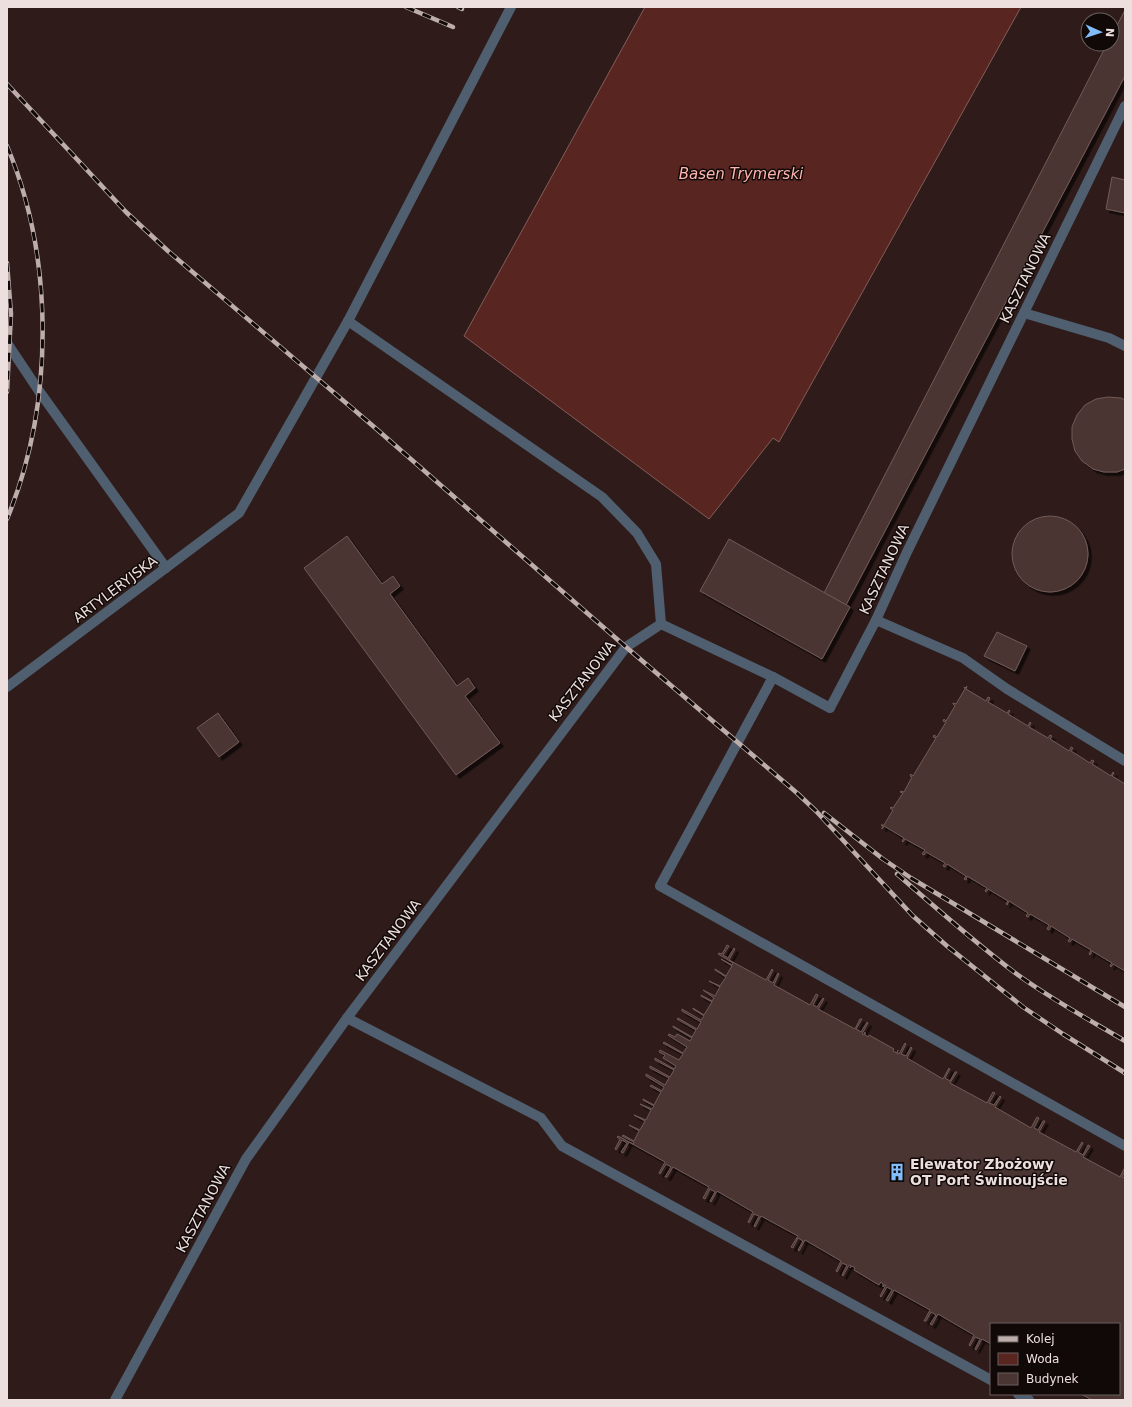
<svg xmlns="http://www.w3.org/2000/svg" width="1132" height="1407" viewBox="0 0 1132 1407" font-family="'DejaVu Sans',sans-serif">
  <defs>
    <filter id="shadow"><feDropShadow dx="3.5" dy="3.5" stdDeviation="0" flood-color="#0009"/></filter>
  </defs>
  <rect width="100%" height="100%" fill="#2f1c1a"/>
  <path fill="#592521" stroke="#855d59" d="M 645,7 L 1021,7 L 779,442 L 773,438 L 709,519 L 464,336 Z"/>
  <g fill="#4b3533" stroke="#715a57" filter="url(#shadow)">
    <path d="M 1125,10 L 1125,76 L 846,605 L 824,593 L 1107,44 L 1112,44 L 1112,35 Z"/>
    <path d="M 1112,177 L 1125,180 L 1125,213 L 1106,209 Z"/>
    <path d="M 1108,397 L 1121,398 L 1125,400 L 1125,469 L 1117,472 L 1104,472 L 1093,469 L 1082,461 L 1075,451 L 1072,439 L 1072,427 L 1077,415 L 1085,405 L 1096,399 Z"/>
    <circle cx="1050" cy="554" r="38"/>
    <path d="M 347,536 L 382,584 L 393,576 L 400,586 L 390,594 L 457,686 L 468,678 L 475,688 L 465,696 L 500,743 L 456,775 L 304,568 Z"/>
    <path d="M 729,539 L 850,607 L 822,659 L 700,591 Z"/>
    <path d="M 997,632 L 1027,646 L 1015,671 L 984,656 Z"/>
    <path d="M 967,686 L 966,689 L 986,701 L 988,697 L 990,698 L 988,702 L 1007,713 L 1009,710 L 1010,711 L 1008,714 L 1028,726 L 1030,722 L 1031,723 L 1029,727 L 1048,738 L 1050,735 L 1052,736 L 1050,739 L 1069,751 L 1071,747 L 1073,748 L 1071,751 L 1090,763 L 1092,760 L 1094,761 L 1092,764 L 1111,776 L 1113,772 L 1114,773 L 1112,776 L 1125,784 L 1125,971 L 1113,964 L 1111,967 L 1110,966 L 1112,963 L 1092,951 L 1090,955 L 1089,954 L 1091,950 L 1072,939 L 1070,942 L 1068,941 L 1070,938 L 1051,926 L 1049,930 L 1047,929 L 1049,925 L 1030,914 L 1028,917 L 1026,916 L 1028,913 L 1009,901 L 1007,905 L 1006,904 L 1008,901 L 988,889 L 986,892 L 985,891 L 987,888 L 967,876 L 966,880 L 964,879 L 966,876 L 947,864 L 945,867 L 943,866 L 945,863 L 926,852 L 924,855 L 922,854 L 925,850 L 905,839 L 903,842 L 902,841 L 904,838 L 884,826 L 882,829 L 882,828 L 883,826 L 881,825 L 884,825 L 893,810 L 890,808 L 891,807 L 893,808 L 903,793 L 900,792 L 901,791 L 904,792 L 912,777 L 910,776 L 911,774 L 913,776 L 936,738 L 933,737 L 934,735 L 937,737 L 946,722 L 943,721 L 944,719 L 946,721 L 955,706 L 953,704 L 953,703 L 956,704 L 965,689 L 964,687 L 965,688 Z"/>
    <path d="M 218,713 L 239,742 L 219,757 L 197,728 Z"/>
    <path d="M 727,945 L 729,946 L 723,955 L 728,958 L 734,948 L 735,949 L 729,960 L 766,980 L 772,969 L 773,970 L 768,980 L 773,983 L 778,973 L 779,974 L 774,985 L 810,1005 L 816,994 L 818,995 L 813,1005 L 817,1007 L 823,998 L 824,999 L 818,1009 L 855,1029 L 860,1019 L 862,1019 L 856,1029 L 861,1032 L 867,1022 L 868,1023 L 862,1034 L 864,1035 L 865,1032 L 865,1035 L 868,1037 L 869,1035 L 894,1049 L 893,1051 L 897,1053 L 898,1050 L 897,1053 L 899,1054 L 905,1043 L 906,1044 L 901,1054 L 906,1056 L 911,1047 L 912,1048 L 907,1058 L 943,1079 L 949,1068 L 950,1069 L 945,1078 L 950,1081 L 955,1072 L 957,1072 L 950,1083 L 987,1103 L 993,1092 L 995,1093 L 989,1103 L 994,1105 L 1000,1096 L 1001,1097 L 995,1107 L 1031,1128 L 1037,1117 L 1039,1118 L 1034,1128 L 1038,1130 L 1043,1121 L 1045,1121 L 1039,1132 L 1076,1152 L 1082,1142 L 1083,1143 L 1078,1152 L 1083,1155 L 1088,1145 L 1090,1146 L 1083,1157 L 1120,1177 L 1125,1167 L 1125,1171 L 1122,1177 L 1125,1178 L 1125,1400 L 1092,1400 L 1081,1394 L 1119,1394 L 1119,1324 L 991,1324 L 991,1344 L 982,1339 L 976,1350 L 975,1349 L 980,1339 L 975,1337 L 970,1346 L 969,1345 L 974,1335 L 938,1314 L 932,1325 L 930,1324 L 936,1315 L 931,1312 L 926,1321 L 924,1321 L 930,1310 L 894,1290 L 888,1301 L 886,1300 L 892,1290 L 887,1287 L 881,1297 L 880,1296 L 886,1285 L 884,1285 L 883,1287 L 883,1284 L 881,1282 L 879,1285 L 854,1270 L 855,1268 L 852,1266 L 850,1268 L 851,1266 L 849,1265 L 843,1276 L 842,1275 L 847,1265 L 842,1263 L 837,1272 L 836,1271 L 841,1261 L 805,1240 L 799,1251 L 798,1250 L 803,1241 L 798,1238 L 793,1248 L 791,1247 L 798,1236 L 761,1216 L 755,1227 L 754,1226 L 759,1216 L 754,1214 L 749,1223 L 748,1222 L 753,1212 L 717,1191 L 711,1202 L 710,1201 L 715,1192 L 710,1189 L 705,1199 L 703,1198 L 709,1187 L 673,1167 L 667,1177 L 665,1177 L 671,1167 L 666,1164 L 660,1174 L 659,1173 L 665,1162 L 629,1142 L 623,1153 L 621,1152 L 627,1143 L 622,1140 L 616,1150 L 615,1149 L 620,1139 L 617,1137 L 618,1136 L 633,1144 L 634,1142 L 622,1136 L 623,1135 L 634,1141 L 639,1131 L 629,1125 L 640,1130 L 645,1121 L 634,1115 L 646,1120 L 651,1110 L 640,1104 L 652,1109 L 654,1106 L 643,1100 L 643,1099 L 654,1105 L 661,1092 L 650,1086 L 651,1085 L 662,1091 L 664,1087 L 646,1076 L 646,1074 L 665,1085 L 669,1078 L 650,1068 L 650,1066 L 670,1077 L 674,1070 L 655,1060 L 655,1058 L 674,1069 L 676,1066 L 663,1058 L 665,1055 L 659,1052 L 660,1050 L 679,1060 L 683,1054 L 663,1043 L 664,1042 L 683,1053 L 687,1047 L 674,1039 L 668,1035 L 669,1034 L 675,1037 L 677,1034 L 690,1041 L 692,1038 L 673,1027 L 673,1026 L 692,1037 L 696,1030 L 677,1019 L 678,1018 L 697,1029 L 701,1022 L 682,1011 L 682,1009 L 701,1020 L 704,1016 L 693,1009 L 693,1008 L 704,1015 L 712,1002 L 701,996 L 701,995 L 712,1001 L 714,998 L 703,990 L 715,996 L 720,987 L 709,981 L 720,986 L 726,977 L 715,970 L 715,969 L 726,976 L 732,966 L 721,959 L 732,965 L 733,963 L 718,954 L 719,953 L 722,954 Z"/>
  </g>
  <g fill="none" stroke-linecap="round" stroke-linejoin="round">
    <g stroke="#4f5f70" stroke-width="10">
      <path d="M 1024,313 L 1109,338 L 1125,346"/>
      <path d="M 348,321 L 602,497 L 637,533 L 656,564 L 661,624"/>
      <path d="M 7,343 L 39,391 L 166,568"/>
      <path d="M 876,620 L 963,658 L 1007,689 L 1125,761"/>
      <path d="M 773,677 L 660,886 L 1125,1146"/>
      <path d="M 7,687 L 239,513 L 348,321 L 511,7"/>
      <path d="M 347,1018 L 541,1118 L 562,1146 L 991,1380"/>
      <path d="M 1018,1394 L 1029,1400"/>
      <path d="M 115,1400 L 246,1159 L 347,1018 L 626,647 L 661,624 L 773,677 L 830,708 L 876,620 L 907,552 L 1125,106"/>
    </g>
    <g stroke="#bdaeac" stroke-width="4.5">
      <g id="rail">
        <path d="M 406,7 L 453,27"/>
        <path d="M 458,7 L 462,9"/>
        <path d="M 7,84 L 126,212 L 168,251 L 373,426 L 626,647 L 797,793 L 816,811 L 913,916 L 947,946 L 1023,1007 L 1063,1034 L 1125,1073"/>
        <path d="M 7,146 C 55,260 54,405 7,519"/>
        <path d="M 7,263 L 11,314 L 7,392"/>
        <path d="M 824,813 L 883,859 L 911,878 L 1125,1007"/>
        <path d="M 897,874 C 935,907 973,941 1014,972 C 1049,998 1088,1019 1125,1041"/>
      </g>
    </g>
    <use href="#rail" stroke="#110908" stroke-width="3" stroke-dasharray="9" stroke-linecap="butt"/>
  </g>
  <defs>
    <g id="building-bare" transform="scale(1.38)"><path d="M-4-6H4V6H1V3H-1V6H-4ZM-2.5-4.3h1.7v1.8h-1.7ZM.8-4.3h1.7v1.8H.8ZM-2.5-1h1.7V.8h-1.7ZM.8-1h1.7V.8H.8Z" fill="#80bdfa" stroke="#110908" stroke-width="2.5" paint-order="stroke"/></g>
  </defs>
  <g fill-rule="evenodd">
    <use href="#building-bare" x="897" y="1172"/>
  </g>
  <g text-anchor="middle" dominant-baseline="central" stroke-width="3" stroke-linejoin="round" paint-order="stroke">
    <g font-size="14" fill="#ecdfdd" stroke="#110908">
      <text transform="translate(1025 278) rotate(-64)">KASZTANOWA</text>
      <text transform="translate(884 569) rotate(-65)">KASZTANOWA</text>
      <text transform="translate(115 589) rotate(-37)">ARTYLERYJSKA</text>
      <text transform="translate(582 681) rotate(-52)">KASZTANOWA</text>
      <text transform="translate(388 940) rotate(-53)">KASZTANOWA</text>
      <text transform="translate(203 1208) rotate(-62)">KASZTANOWA</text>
    </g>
    <g font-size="14" font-weight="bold" fill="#ecdfdd" stroke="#110908" text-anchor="start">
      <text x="910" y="1164">Elewator Zbożowy<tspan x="910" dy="16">OT Port Świnoujście</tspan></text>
    </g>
    <g font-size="15" font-style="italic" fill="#fdb5ad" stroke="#110908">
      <text x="741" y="174">Basen Trymerski</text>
    </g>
  </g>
  <rect width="1132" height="1407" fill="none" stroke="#ecdfdd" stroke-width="16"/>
  <rect x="990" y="1323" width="130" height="72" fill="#110908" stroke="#695f5d"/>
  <rect x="998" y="1336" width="20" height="6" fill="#bdaeac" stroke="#695f5d"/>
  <text x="1026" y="1343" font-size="12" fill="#ecdfdd">Kolej</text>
  <rect x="998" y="1353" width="20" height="12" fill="#592521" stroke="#695f5d"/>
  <text x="1026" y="1363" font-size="12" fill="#ecdfdd">Woda</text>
  <rect x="998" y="1373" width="20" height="12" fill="#4b3533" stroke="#695f5d"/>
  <text x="1026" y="1383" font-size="12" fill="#ecdfdd">Budynek</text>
  <g transform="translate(1100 32) rotate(93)"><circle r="19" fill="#110908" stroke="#695f5d"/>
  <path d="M0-3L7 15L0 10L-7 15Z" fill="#80bdfa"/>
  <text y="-6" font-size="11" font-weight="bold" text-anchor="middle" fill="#ecdfdd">N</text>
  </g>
</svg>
